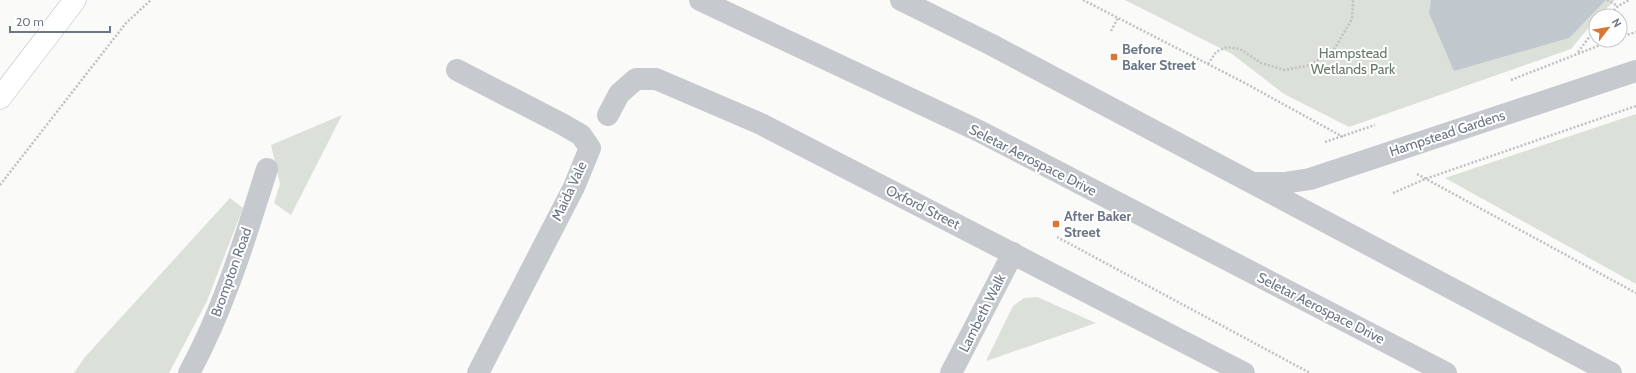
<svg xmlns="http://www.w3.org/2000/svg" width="1636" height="373" viewBox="0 0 1636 373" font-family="Cabin,sans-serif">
  <rect width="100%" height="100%" fill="#fafaf8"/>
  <g fill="#dbe1d9">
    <path d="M 1125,0 L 1615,0 L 1599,16 L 1596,16 L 1596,19 L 1571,49 L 1349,127 L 1284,94 L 1232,54 Z"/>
    <path d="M 1636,114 L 1636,284 L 1445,178 Z"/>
    <path d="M 342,115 L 291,215 L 274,203 L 280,184 L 271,145 Z"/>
    <path d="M 230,198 L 243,208 L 207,301 L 169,373 L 74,373 L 85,357 Z"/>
    <path d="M 1037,297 L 1096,323 L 986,361 L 1013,306 L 1024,298 Z"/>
  </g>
  <path fill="#c0c8cd" d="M 1431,0 L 1606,0 L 1569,38 L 1454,71 L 1429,13 Z"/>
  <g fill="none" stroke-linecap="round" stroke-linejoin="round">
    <g stroke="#b9bcc1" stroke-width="23">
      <path id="major" d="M 0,98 L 75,0"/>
    </g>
    <g stroke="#bec0c3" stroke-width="2.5" stroke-dasharray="2 2" stroke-linecap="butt">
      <path d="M 1083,0 L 1243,82 L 1343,137"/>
      <path d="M 1607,0 L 1618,6"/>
      <path d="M 1608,16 L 1618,6 L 1629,0"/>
      <path d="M 1111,31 L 1118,18"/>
      <path d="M 1620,37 L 1636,32"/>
      <path d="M 1578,52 L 1596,28"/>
      <path d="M 1208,64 L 1216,52 L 1227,47 L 1240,49 L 1261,63 L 1285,70 L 1311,65 L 1335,48 L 1352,19 L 1353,0"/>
      <path d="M 1511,80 L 1613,40"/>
      <path d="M 1325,142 L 1375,125"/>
      <path d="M 1417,174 L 1636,293"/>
      <path d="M 0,185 L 126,23 L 151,0"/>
      <path d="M 1393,193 L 1425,179 L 1636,106"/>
      <path d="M 1057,237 L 1310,373"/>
    </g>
    <g stroke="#c6c9cd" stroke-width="22">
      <path d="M 700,0 L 979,131 L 1446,373"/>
      <path d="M 901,0 L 990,44 L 1611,373"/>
      <path d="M 457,70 L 562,124 L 581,135 L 590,148 L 574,187 L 478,373"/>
      <path d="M 608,115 L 619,94 L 636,79 L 656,79 L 761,124 L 1244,373"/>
      <path d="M 1256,183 L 1284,183 L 1310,179 L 1636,71"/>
      <path d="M 189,373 C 224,309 245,238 267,169"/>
      <path d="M 951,373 L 1013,253"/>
    </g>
    <use href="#major" stroke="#fff" stroke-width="22"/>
  </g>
  <g fill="#da7738" stroke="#fff" stroke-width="1.5">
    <rect x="1110" y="53" width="8" height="8" rx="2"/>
    <rect x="1052" y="220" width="8" height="8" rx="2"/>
  </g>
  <g text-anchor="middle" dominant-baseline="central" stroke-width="4" stroke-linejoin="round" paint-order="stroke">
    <g font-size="14" font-weight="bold" fill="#6b7687" stroke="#fff" text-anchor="start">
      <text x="1122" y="49">Before<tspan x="1122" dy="16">Baker Street</tspan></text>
      <text x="1064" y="216">After Baker<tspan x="1064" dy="16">Street</tspan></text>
    </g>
    <g font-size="14" fill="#667a65" stroke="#fff">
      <text x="1353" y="53">Hampstead<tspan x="1353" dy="16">Wetlands Park</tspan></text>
    </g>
    <g font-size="14" fill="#6b7687" stroke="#fff">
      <text transform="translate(1447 133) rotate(-18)">Hampstead Gardens</text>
      <text transform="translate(1033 160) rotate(27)">Seletar Aerospace Drive</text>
      <text transform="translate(569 191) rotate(-65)">Maida Vale</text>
      <text transform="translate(923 207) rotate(27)">Oxford Street</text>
      <text transform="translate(231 272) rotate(-70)">Brompton Road</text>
      <text transform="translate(1321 308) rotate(27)">Seletar Aerospace Drive</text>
      <text transform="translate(982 313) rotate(-63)">Lambeth Walk</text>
    </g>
  </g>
  <g transform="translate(1608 28) rotate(59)"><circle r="19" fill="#ffffff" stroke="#c4c8cf"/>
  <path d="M0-3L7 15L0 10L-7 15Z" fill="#da7738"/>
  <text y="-6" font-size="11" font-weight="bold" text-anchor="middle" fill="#6b7687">N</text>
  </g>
  <path d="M10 26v6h100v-6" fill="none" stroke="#6b7687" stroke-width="2"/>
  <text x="16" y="26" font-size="12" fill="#6b7687" stroke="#ffffff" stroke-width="3" paint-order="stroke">20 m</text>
</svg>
